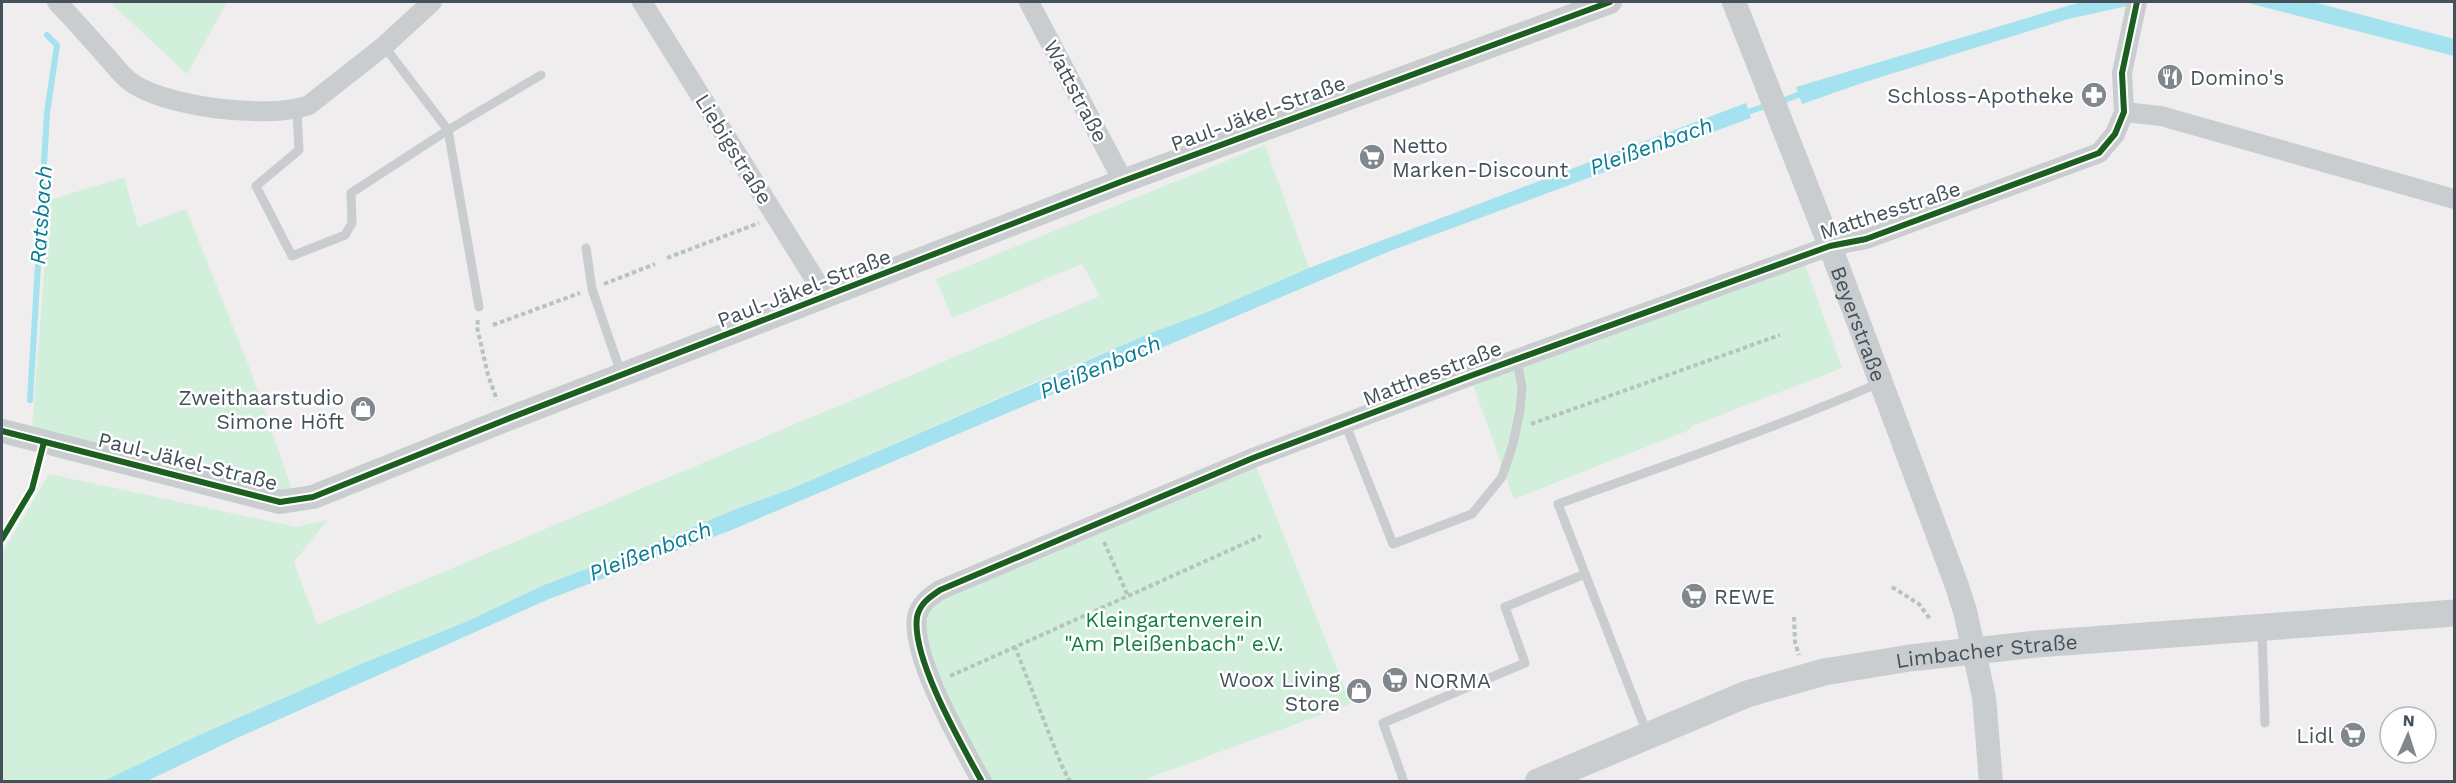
<svg xmlns="http://www.w3.org/2000/svg" width="2456" height="783" viewBox="0 0 2456 783" font-family="'Work Sans',sans-serif">
  <rect width="100%" height="100%" fill="#efeded"/>
  <g fill="#d1efda">
    <path d="M 110,2 L 227,2 L 187,74 Z"/>
    <path d="M 1265,145 L 1309,268 L 1205,313 L 1076,364 L 793,488 L 736,509 L 673,536 L 544,585 L 468,621 L 361,664 L 197,736 L 104,781 L 2,781 L 2,553 L 49,474 L 296,527 L 327,520 L 294,562 L 317,625 L 1100,296 L 1082,264 L 952,318 L 936,279 Z"/>
    <path d="M 124,177 L 138,227 L 186,209 L 250,369 L 295,498 L 32,428 L 50,200 Z"/>
    <path d="M 1802,256 L 1842,368 L 1692,426 L 1689,430 L 1514,499 L 1470,376 Z"/>
    <path d="M 1253,458 L 1351,704 L 1148,778 L 1149,781 L 982,781 L 924,661 L 923,602 Z"/>
  </g>
  <g fill="#a3e2ee">
    <path d="M 2081,2 L 2146,2 L 2068,19 L 1865,82 L 1802,104 L 1796,87 Z"/>
    <path d="M 2244,2 L 2313,2 L 2454,39 L 2454,56 Z"/>
    <path d="M 1746,103 L 1751,118 L 1390,251 L 729,531 L 549,599 L 237,738 L 147,781 L 104,781 L 197,736 L 361,664 L 468,621 L 544,585 L 673,536 L 736,509 L 793,488 L 1151,333 L 1205,313 L 1309,268 Z"/>
  </g>
  <g fill="none" stroke-linecap="round" stroke-linejoin="round">
    <g stroke="#a3e2ee" stroke-width="6">
      <path d="M 1779,102 L 1806,92"/>
      <path d="M 1741,114 L 1769,105"/>
      <path d="M 30,400 L 47,113 L 57,45 L 47,35"/>
    </g>
    <g stroke="#b6c3be" stroke-width="4" stroke-dasharray="4.5 3" stroke-linecap="butt">
      <path d="M 667,258 L 759,223"/>
      <path d="M 604,284 L 655,264"/>
      <path d="M 478,320 L 477,327 L 488,375 L 497,400"/>
      <path d="M 493,325 L 580,293"/>
      <path d="M 1531,424 L 1780,335"/>
      <path d="M 1104,542 L 1128,596"/>
      <path d="M 1892,587 L 1919,604 L 1930,619"/>
      <path d="M 1794,617 L 1795,642 L 1799,655"/>
      <path d="M 950,676 L 1015,647"/>
      <path d="M 1070,782 L 1061,764 L 1015,647 L 1261,536"/>
    </g>
    <g stroke="#cacdcf" stroke-width="9">
      <path d="M 384,46 L 448,130 L 479,307"/>
      <path d="M 297,110 L 299,150 L 256,186 L 292,256 L 345,235 L 352,223 L 351,193 L 448,130 L 541,75"/>
      <path d="M 586,248 L 592,289 L 621,373"/>
      <path d="M 1345,423 L 1393,544 L 1472,514 L 1502,477 L 1513,444 L 1520,410 L 1522,388 L 1517,359"/>
      <path d="M 2262,631 L 2265,723"/>
      <path d="M 1647,733 L 1558,504 C 1665,465 1774,429 1879,383"/>
      <path d="M 1404,782 L 1383,723 L 1525,663 L 1505,607 L 1585,574"/>
    </g>
    <g stroke="#cacdcf" stroke-width="20">
      <path d="M 57,2 C 74,20 90,38 106,56 C 113,64 120,73 128,80 C 160,107 270,120 309,105 L 384,46 L 432,2"/>
      <path d="M 642,2 L 826,297"/>
      <path d="M 1029,2 L 1123,181"/>
      <path d="M 2124,112 L 2161,116 L 2454,199"/>
      <path d="M 982,782 C 962,745 911,658 917,617 C 920,603 930,597 940,590 L 1253,458 L 1470,376 L 1830,246 L 1866,239 L 2099,153 L 2115,134 L 2124,112 L 2122,73 L 2137,2"/>
    </g>
    <g stroke="#cacdcf" stroke-width="24">
      <path id="s1" d="M 1734,2 L 1830,246 L 1957,586 L 1965,611 L 1984,697 L 1991,782"/>
      <path d="M 2,431 L 280,502 L 313,497 L 505,420 L 1123,181 L 1610,2"/>
    </g>
    <path stroke="#cacdd0" stroke-width="27" id="s2" d="M 1538,782 L 1747,694 L 1824,672 L 1910,658 L 2037,644 L 2454,613"/>
    <g stroke="#fff" stroke-width="10">
      <g id="cycleway">
        <path d="M 2,431 L 280,502 L 313,497 L 505,420 L 1123,181 L 1610,2"/>
        <path d="M 2,539 L 32,489 L 44,442"/>
        <path d="M 982,782 C 962,745 911,658 917,617 C 920,603 930,597 940,590 L 1253,458 L 1470,376 L 1830,246 L 1866,239 L 2099,153 L 2115,134 L 2124,112 L 2122,73 L 2137,2"/>
      </g>
    </g>
    <use href="#cycleway" stroke="#1b5e20" stroke-width="6"/>
  </g>
  <defs>
    <g id="restaurant-disc" transform="scale(1.35)"><circle r="9.5" fill="#80888e" stroke="#fff"/><path d="M-5-6h1v4h1v-4h1v4h1v-4h1v5L-1.5 .5V6h-2V.5L-5-1ZM5-6V6H3V1.5H1.5Q1.5-4 5-6Z" fill="#fff"/></g>
    <g id="pharmacy-disc" transform="scale(1.35)"><circle r="9.5" fill="#80888e" stroke="#fff"/><path d="M-2-6h4v4h4v4h-4v4h-4v-4h-4v-4h4Z" fill="#fff"/></g>
    <g id="supermarket-disc" transform="scale(1.35)"><circle r="9.5" fill="#80888e" stroke="#fff"/><path d="M-6-5.5h2.5l.6 2H6L4.5 2H-2.5L-4.4-4H-6ZM-1.5 3.2a1.3 1.3 0 1 0 .1 0ZM3 3.2a1.3 1.3 0 1 0 .1 0Z" fill="#fff"/></g>
    <g id="shop-disc" transform="scale(1.35)"><circle r="9.5" fill="#80888e" stroke="#fff"/><path d="M-5-2.5h2.3a2.7 3.5 0 0 1 5.4 0H5L5.5 6h-11ZM-1.5-2.5h3a1.5 2.3 0 0 0-3 0Z" fill="#fff"/></g>
  </defs>
  <g fill-rule="evenodd">
    <use href="#restaurant-disc" x="2170" y="77"/>
    <use href="#pharmacy-disc" x="2094" y="95"/>
    <use href="#supermarket-disc" x="1372" y="157"/>
    <use href="#shop-disc" x="363" y="409"/>
    <use href="#supermarket-disc" x="1694" y="596"/>
    <use href="#supermarket-disc" x="1395" y="680"/>
    <use href="#shop-disc" x="1359" y="691"/>
    <use href="#supermarket-disc" x="2353" y="735"/>
  </g>
  <g text-anchor="middle" dominant-baseline="central" stroke-width="5" stroke-linejoin="round" paint-order="stroke">
    <g font-size="21" fill="#44515b" stroke="#fff" text-anchor="start">
      <text x="2190" y="77">Domino's</text>
      <text x="2074" y="95" text-anchor="end">Schloss-Apotheke</text>
      <text x="1392" y="145">Netto<tspan x="1392" dy="24">Marken-Discount</tspan></text>
      <text x="344" y="397" text-anchor="end">Zweithaarstudio<tspan x="344" dy="24">Simone Höft</tspan></text>
      <text x="1714" y="596">REWE</text>
      <text x="1340" y="679" text-anchor="end">Woox Living<tspan x="1340" dy="24">Store</tspan></text>
      <text x="1414" y="680">NORMA</text>
      <text x="2334" y="735" text-anchor="end">Lidl</text>
    </g>
    <g font-size="21" fill="#44515b" stroke="#fff">
      <text transform="translate(1076 91) rotate(62)">Wattstraße</text>
      <text transform="translate(1258 113) rotate(-20)">Paul-Jäkel-Straße</text>
      <text transform="translate(734 149) rotate(58)">Liebigstraße</text>
      <text transform="translate(1890 210) rotate(-18)">Matthesstraße</text>
      <text transform="translate(804 288) rotate(-21)">Paul-Jäkel-Straße</text>
      <text stroke="none"><textPath href="#s1" startOffset="345">Beyerstraße</textPath></text>
      <text transform="translate(1432 373) rotate(-21)">Matthesstraße</text>
      <text transform="translate(188 461) rotate(14)">Paul-Jäkel-Straße</text>
      <text stroke="none"><textPath href="#s2" startOffset="471">Limbacher Straße</textPath></text>
    </g>
    <g font-size="21" fill="#137e44" stroke="#fff">
      <text x="1174" y="619">Kleingartenverein<tspan x="1174" dy="24">"Am Pleißenbach" e.V.</tspan></text>
    </g>
    <g font-size="22" font-style="italic" fill="#087c94" stroke="#fff">
      <text transform="translate(1651 146) rotate(-20)">Pleißenbach</text>
      <text transform="translate(41 215) rotate(-86)">Ratsbach</text>
      <text transform="translate(1100 367) rotate(-23)">Pleißenbach</text>
      <text transform="translate(650 551) rotate(-21)">Pleißenbach</text>
    </g>
  </g>
  <rect width="2456" height="783" fill="none" stroke="#44515b" stroke-width="6"/>
  <g transform="translate(2408 735) rotate(3)"><circle r="28" fill="#ffffff" stroke="#b4b9bd" stroke-width="1.5"/>
  <path d="M0-4.5L10 22L0 15L-10 22Z" fill="#80888e"/>
  <text y="-9" font-size="16" font-weight="bold" text-anchor="middle" fill="#44515b">N</text>
  </g>
</svg>
